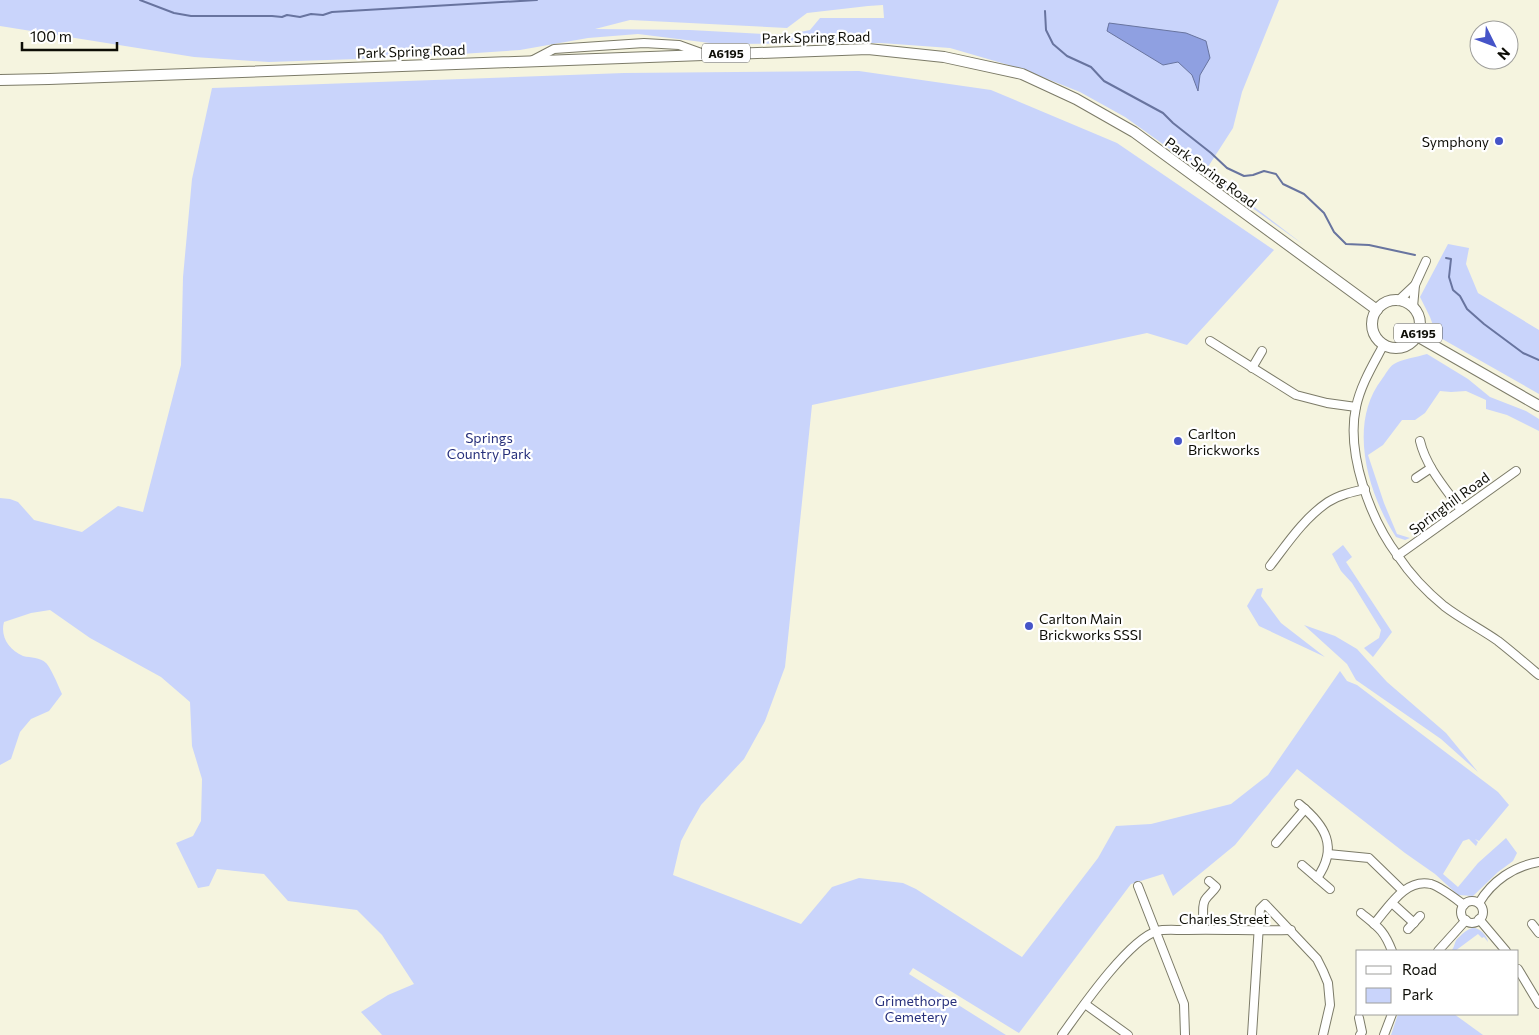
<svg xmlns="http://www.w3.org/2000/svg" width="1539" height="1035" viewBox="0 0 1539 1035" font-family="Commissioner,sans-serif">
  <rect width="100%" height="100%" fill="#f5f4df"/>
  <g fill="#c9d4fb" fill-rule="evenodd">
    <path d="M 0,0 L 1279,0 L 1242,92 L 1233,128 L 1206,170 L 1304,245 L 1125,117 L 1080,92 L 1022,69 L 950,48 L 881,43 L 718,44 L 638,34 L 588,38 L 520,50 L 416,57 L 269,62 L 194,57 L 0,26 ZM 868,6 L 883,5 L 884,18 L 820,18 L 810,30 L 785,35 L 690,30 L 595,29 L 630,20 L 787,28 L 807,13 Z"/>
    <path d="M 859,71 L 991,90 L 1117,143 L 1274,250 L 1187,345 L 1147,333 L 812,405 L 785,667 L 765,721 L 744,759 L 701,805 L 690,824 L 681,841 L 673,875 L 801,924 L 832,887 L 859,878 L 903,883 L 916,889 L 1022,957 L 1098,858 L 1116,826 L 1151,824 L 1231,804 L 1268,775 L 1340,671 L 1347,681 L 1357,685 L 1498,792 L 1509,805 L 1479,841 L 1475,839 L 1478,842 L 1476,846 L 1469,839 L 1463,841 L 1443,874 L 1458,887 L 1478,863 L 1506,838 L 1517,853 L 1513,861 L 1498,872 L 1473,896 L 1458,895 L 1435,874 L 1405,853 L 1297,769 L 1235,845 L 1173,896 L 1163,874 L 1131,884 L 1019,1033 L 913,968 L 909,974 L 1006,1035 L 382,1035 L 361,1012 L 388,995 L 414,984 L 382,935 L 357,910 L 288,901 L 264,874 L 217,869 L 209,886 L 198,888 L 176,843 L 193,836 L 201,821 L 202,779 L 192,746 L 190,702 L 161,677 L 90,638 L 50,610 L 31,613 L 4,622 C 0,637 9,650 23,656 C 31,658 40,657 46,663 C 51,668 59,687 62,694 L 49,711 L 31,719 L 20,732 L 11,759 L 0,765 L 0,498 L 10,499 L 18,502 L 34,520 L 82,532 L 118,506 L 143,512 L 181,365 L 183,277 L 192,179 L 212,88 L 624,73 Z"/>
    <path d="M 1448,244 L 1469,248 L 1466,264 L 1478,293 L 1539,330 L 1539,394 L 1437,336 L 1430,317 L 1420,297 Z"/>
    <path d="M 1427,354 L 1468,379 L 1490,397 L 1526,411 L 1539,419 L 1539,431 L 1507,415 L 1486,409 L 1486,400 L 1466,391 L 1451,392 L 1440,391 L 1425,413 L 1415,420 L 1402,420 L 1383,445 L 1368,455 L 1384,503 L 1397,534 L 1410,538 L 1405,540 L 1396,537 C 1368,494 1347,424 1382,379 C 1385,375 1389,367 1394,364 C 1402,359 1417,357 1427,354 Z"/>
    <path d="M 1343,545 L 1352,557 L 1346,562 L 1392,632 L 1373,657 L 1364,648 L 1379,638 L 1381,630 L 1352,583 L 1341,571 L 1332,554 Z"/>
    <path d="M 1263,588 L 1261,596 L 1281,623 L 1325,657 L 1259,626 L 1247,606 L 1257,589 Z"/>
    <path d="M 1304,625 L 1335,636 L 1357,649 L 1387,682 L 1446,733 L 1478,772 L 1441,739 L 1356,680 L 1347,664 Z"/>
    <path d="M 1472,928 C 1479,927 1487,935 1488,942 L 1484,937 L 1482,938 L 1478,934 L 1455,951 L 1451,951 C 1455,947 1454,943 1457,939 C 1461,935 1466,930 1472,928 Z"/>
    <path d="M 1398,1014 L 1454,1014 L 1483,1035 L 1391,1035 Z"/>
  </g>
  <path fill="#8fa0e1" stroke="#68749f" d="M 1109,23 L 1186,33 L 1206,41 L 1210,58 L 1200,75 L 1198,91 L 1192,75 L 1178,62 L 1163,65 L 1107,31 Z"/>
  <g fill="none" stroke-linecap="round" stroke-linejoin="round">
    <g stroke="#68749f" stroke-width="2">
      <path d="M 140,0 L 174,13 L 191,16 L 272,16 L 282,17 L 287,15 L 300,17 L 311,14 L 323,15 L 332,12 L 537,0"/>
      <path d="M 1045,11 L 1046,30 L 1053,44 L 1067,56 L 1091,67 L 1104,81 L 1163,113 L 1173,123 L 1211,153 L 1227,168 L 1244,176 L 1253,175 L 1264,171 L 1276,174 L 1283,184 L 1304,194 L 1324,213 L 1334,232 L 1346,244 L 1369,245 L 1415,255"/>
      <path d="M 1446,258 L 1451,259 L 1449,277 L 1453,290 L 1460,296 L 1467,309 L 1484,324 L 1523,353 L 1539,360"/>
    </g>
    <g stroke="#7c7b68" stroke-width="10">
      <g id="minor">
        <path d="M 533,60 L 554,49 L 644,43 L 679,45 L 704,54"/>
        <path d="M 1398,301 L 1415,285"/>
        <path d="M 1413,307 L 1415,285 L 1426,261"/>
        <path d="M 1210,341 L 1296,395 L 1327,403 L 1356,407"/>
        <path d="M 1384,344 C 1373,365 1361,384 1356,407 C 1346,453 1370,519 1398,556 C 1410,574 1427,592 1444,606 C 1461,619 1481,629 1498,641 C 1512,652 1526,664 1539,675"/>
        <path d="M 1252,368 L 1262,351"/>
        <path d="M 1420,441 C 1426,467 1446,489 1461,510"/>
        <path d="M 1416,478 L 1431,468"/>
        <path d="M 1397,556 L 1516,471"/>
        <path d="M 1270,566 C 1287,544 1304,518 1328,502 C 1339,495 1352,492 1365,489"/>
        <path d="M 1299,804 C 1325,825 1339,847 1317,878"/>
        <path d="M 1276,843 L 1305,809"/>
        <path d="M 1328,854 L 1369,858 L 1403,891"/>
        <path d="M 1302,865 L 1330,889"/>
        <path d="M 1138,886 L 1184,1004 L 1185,1035"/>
        <circle cx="1472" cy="912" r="11"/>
        <path d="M 1392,903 L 1414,923"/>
        <path d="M 1479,903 C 1492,881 1514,866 1539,862"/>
        <path d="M 1361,913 C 1378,927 1384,930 1392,951"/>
        <path d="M 1479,919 L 1506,951"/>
        <path d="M 1374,924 C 1389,907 1405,878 1431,884 C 1441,887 1456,899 1464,905"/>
        <path d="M 1532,924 L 1539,933"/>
        <path d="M 1204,929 C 1204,921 1201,907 1205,900 C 1208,895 1213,892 1216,887 L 1209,881"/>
        <path d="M 1408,929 L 1420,916"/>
        <path d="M 1438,951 L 1466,920"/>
        <path d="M 1518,969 L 1539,1004"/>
        <path d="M 1085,1004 L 1128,1035"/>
        <path d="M 1359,1018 L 1362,1032 L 1360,1035"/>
        <path d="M 1062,1035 C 1080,1010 1128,940 1157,931 C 1164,929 1175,930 1183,930 C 1219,929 1255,931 1291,930"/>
        <path d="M 1252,1035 L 1260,909 L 1265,904 L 1317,959 L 1323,971 L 1328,983 L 1330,1005 L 1323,1035"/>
        <path d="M 1384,1035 L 1392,1014"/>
      </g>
    </g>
    <g stroke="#7c7b68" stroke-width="12">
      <g id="major">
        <path d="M 0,80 L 49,79 L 868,49 L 944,57 L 1022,74 L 1076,99 L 1134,132 L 1377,310"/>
        <circle cx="1396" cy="324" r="24"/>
        <path d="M 1417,336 L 1539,406"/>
      </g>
    </g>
    <use href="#minor" stroke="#fff" stroke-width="8"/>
    <use href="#major" stroke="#fff" stroke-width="10"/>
  </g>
  <g fill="#4554c8" stroke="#fff" stroke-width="2">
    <circle cx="1499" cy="141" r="5"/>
    <circle cx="1178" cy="441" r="5"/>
    <circle cx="1029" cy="626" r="5"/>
  </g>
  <g text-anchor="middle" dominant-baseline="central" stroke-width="4.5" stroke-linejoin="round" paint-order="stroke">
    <g fill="#fff" stroke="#565651" stroke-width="1">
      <rect x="702" y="43.5" width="48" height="19" rx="4"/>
      <rect x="1394" y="323.5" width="48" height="19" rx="4"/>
    </g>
    <g font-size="12" font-weight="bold" fill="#0d0d06">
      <text x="726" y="53">A6195</text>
      <text x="1418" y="333">A6195</text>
    </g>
    <g font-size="14" fill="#0d0d06" stroke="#fff">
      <text transform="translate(816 37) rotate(-1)">Park Spring Road</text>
      <text transform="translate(411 51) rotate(-2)">Park Spring Road</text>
      <text transform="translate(1211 172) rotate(36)">Park Spring Road</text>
      <text transform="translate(1449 503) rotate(-36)">Springhill Road</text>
      <text x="1224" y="918">Charles Street</text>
    </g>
    <g font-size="14" fill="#0d0d06" stroke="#fff" text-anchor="start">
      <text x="1489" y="141" text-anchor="end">Symphony</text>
      <text x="1188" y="433">Carlton<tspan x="1188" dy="16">Brickworks</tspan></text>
      <text x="1039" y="618">Carlton Main<tspan x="1039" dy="16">Brickworks SSSI</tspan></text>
    </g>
    <g font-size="14" fill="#27307b" stroke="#fff">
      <text x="489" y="437">Springs<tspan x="489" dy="16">Country Park</tspan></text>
      <text x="916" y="1000">Grimethorpe<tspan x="916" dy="16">Cemetery</tspan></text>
    </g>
  </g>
  <rect x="1356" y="950" width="162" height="65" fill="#ffffff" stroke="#9e9e9b"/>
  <rect x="1366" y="966" width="25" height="8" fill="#ffffff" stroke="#9e9e9b"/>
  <text x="1402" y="975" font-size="15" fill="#0d0d06">Road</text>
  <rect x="1366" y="988" width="25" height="15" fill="#c9d4fb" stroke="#9e9e9b"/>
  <text x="1402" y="1000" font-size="15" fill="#0d0d06">Park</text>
  <g transform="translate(1494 45) rotate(132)"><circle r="24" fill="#ffffff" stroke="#9e9e9b"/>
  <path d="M0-4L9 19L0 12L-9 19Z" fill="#4554c8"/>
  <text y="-8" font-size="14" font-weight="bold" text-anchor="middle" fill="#0d0d06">N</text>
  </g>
  <path d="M22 42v8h95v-8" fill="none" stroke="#0d0d06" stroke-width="2.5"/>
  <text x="30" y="42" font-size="15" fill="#0d0d06" stroke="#ffffff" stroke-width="4" paint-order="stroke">100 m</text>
</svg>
